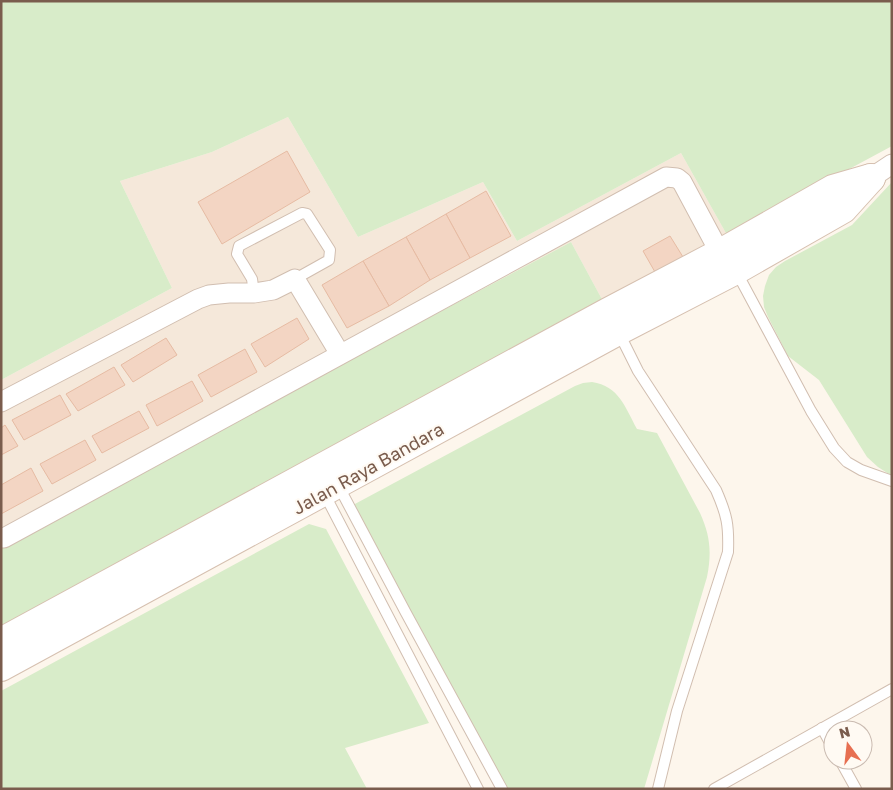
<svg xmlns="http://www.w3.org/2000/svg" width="893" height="790" viewBox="0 0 893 790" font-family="'Golos Text',sans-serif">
  <rect width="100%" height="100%" fill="#fdf6ec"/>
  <path fill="#f5e8da" d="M 288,117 L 358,237 L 483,182 L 517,241 L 681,153 L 727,235 L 604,303 L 571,242 L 1,545 L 1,380 L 172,288 L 120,181 L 212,152 Z"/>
  <g fill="#d8ecc9">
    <path d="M 1,1 L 892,1 L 892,146 L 727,235 L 681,153 L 517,241 L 483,182 L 358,237 L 288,117 L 212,152 L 120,181 L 172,288 L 1,380 Z"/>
    <path d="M 892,182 L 892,476 L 878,467 L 867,457 L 819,380 L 788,356 L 768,317 L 764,307 L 763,296 L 765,286 L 769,275 L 776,267 L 785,261 L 852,225 Z"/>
    <path d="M 571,242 L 604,303 L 1,629 L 1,545 Z"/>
    <path d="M 592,382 C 619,386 625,407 637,429 L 657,433 L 700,513 C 710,535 712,552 707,577 L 644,789 L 499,789 L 353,505 L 575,386 L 583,383 Z"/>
    <path d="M 309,524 L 326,529 L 429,723 L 345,748 L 367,789 L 1,789 L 1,691 Z"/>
  </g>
  <g fill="#f3d5c3" stroke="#e6bba3">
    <path d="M 287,151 L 310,192 L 222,244 L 198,202 Z"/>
    <path d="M 486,191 L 511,236 L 470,258 L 446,214 Z"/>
    <path d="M 446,214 L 470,258 L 430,280 L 406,237 Z"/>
    <path d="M 670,236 L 683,257 L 655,272 L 643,251 Z"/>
    <path d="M 406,237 L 430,280 L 389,306 L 363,261 Z"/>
    <path d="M 363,261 L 389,306 L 347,328 L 322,285 Z"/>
    <path d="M 297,318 L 309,339 L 265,367 L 251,344 Z"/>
    <path d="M 166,338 L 177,355 L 133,382 L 121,365 Z"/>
    <path d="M 245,349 L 257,372 L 211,397 L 198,375 Z"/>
    <path d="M 114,367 L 125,385 L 78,411 L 66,394 Z"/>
    <path d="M 192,381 L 203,401 L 157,426 L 146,405 Z"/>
    <path d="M 60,395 L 71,415 L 24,440 L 12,420 Z"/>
    <path d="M 139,411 L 149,428 L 102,453 L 92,436 Z"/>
    <path d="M 5,425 L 18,446 L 1,455 L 1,428 Z"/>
    <path d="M 85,440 L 96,460 L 52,484 L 40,464 Z"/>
    <path d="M 31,468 L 43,491 L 1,514 L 1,485 Z"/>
  </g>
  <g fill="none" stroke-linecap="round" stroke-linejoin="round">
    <g stroke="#d1beb0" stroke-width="12">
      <g id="lane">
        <path d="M 736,271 L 811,411 L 834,448 L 847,462 L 861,470 L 892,481"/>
        <path d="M 254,293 L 252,279 L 237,254 L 239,246 L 302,213 L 307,214 L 330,250 L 329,260 L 295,279"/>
        <path d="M 619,333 L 638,371 L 716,490 C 727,515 729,525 728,552 L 677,711 L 658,789"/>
        <path d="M 338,485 L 406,613 L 502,789"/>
        <path d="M 324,493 L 478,789"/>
        <path d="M 822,728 L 833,748"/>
        <path d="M 840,760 L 856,789"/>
        <path d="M 714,789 L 892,689"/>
      </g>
    </g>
    <g stroke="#d1beb0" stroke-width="21">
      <g id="street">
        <path d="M 871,178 L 892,164"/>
        <path d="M 1,402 L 198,299 L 209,295 L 229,293 L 254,293 L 273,290 L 295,279 L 340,354"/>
        <path d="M 1,538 L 4,538 L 666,177 L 677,178 L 682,182 L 720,253"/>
      </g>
    </g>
    <g stroke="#d6c0b0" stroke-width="30">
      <g id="secondary">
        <path d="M 1,642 L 608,312 L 724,251 L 833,189 L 871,178"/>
        <path d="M 1,667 L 323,492 L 337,484 L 618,331 L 736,270 L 843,209 L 871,178"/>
      </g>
    </g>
    <use href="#lane" stroke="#fff" stroke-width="10"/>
    <use href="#street" stroke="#fff" stroke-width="19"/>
    <use href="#secondary" stroke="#fff" stroke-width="28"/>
  </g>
  <g text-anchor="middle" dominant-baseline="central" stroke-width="4" stroke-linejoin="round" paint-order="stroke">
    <g font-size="18" fill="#7a5c4d" stroke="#fffaf3">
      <text transform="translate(368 468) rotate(-29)">Jalan Raya Bandara</text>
    </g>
  </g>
  <rect width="893" height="790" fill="none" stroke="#7a5c4d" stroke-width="5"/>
  <g transform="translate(848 745) rotate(345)"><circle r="24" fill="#fffaf3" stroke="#cabbb1"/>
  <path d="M0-4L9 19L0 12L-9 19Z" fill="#e76f51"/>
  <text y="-8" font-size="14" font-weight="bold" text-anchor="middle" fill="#7a5c4d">N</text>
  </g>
</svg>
